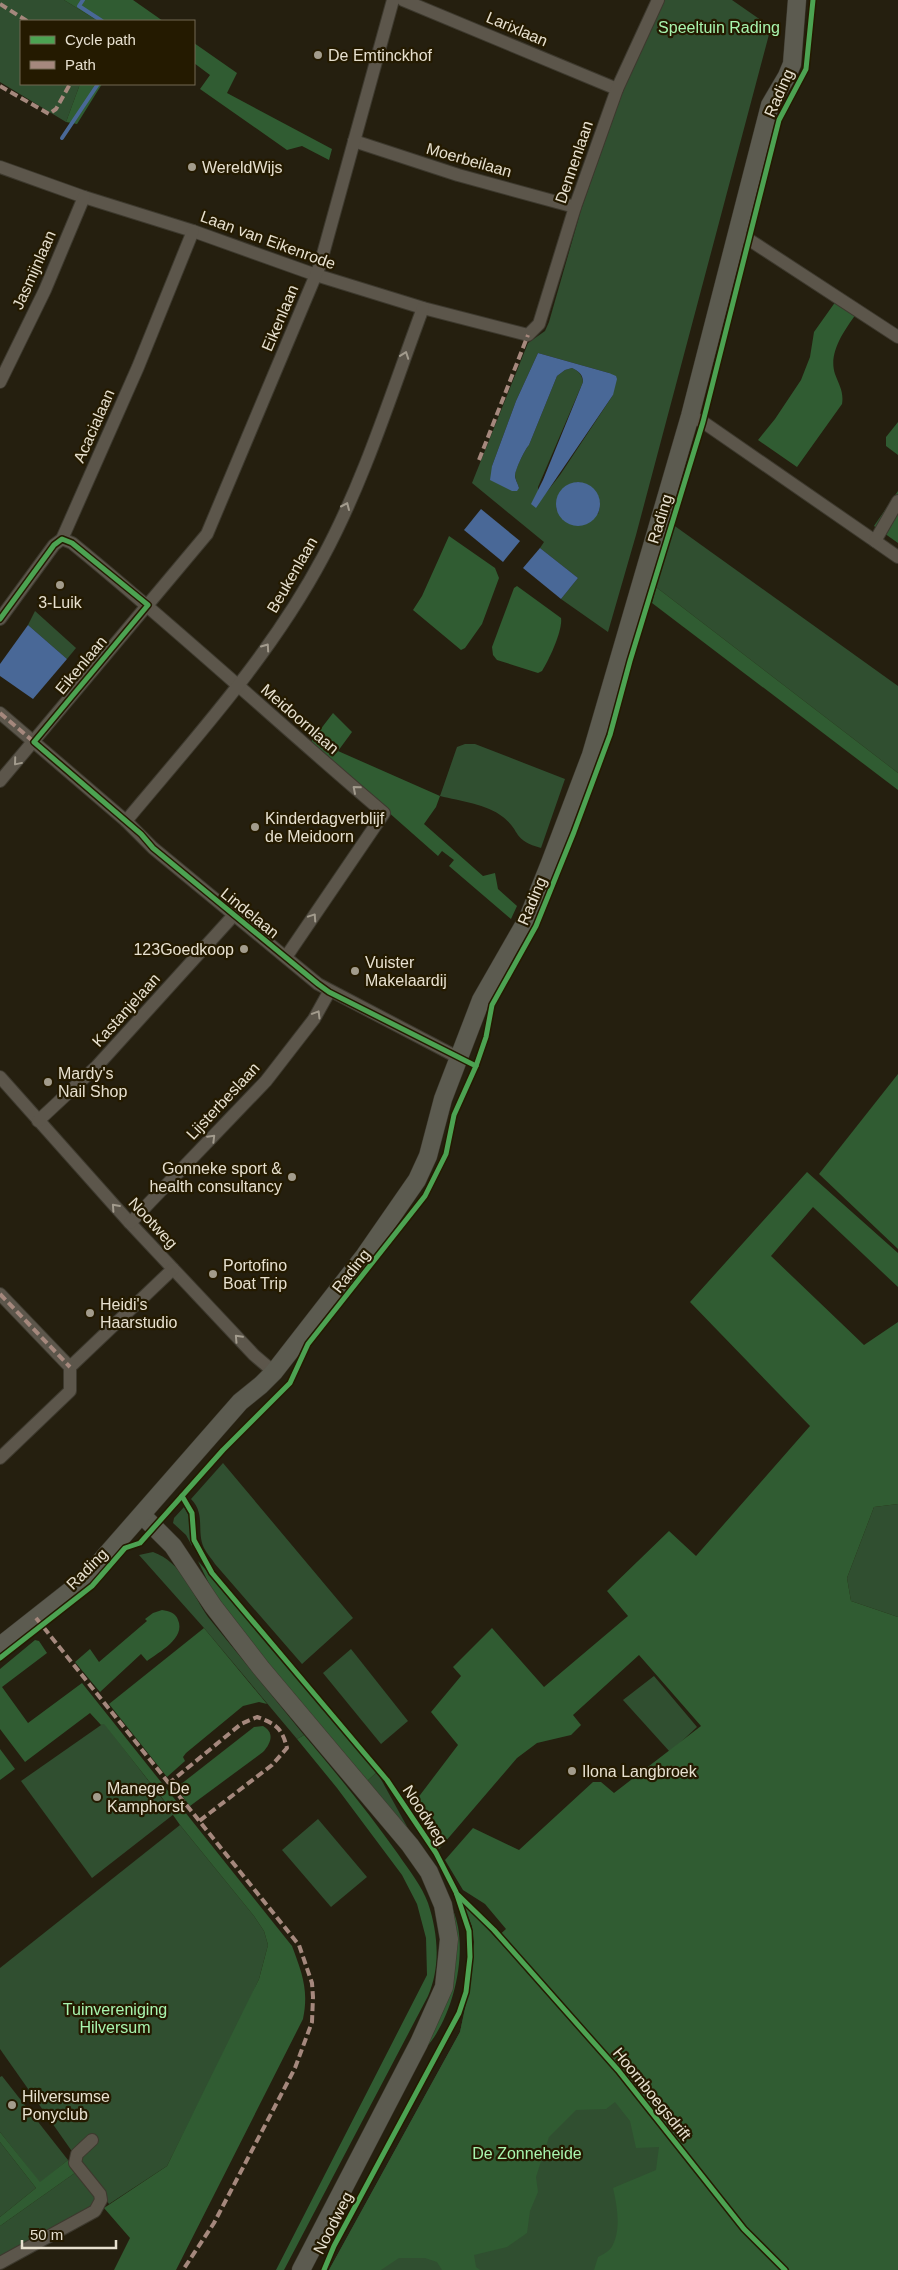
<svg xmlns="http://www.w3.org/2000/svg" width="898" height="2270" viewBox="0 0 898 2270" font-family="Arial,sans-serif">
  <rect width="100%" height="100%" fill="#251f0f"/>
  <g fill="#304f30" fill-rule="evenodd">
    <path d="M 0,0 L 64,0 L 98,21 L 21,21 L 21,84 L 80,84 L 66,122 L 0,82 Z"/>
    <path d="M 663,0 L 732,0 L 771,27 L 636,535 L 608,632 L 561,599 L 578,578 L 540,548 L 544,542 L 472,483 L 528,343 L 545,331 L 549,322 L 581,210 L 624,88 ZM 538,353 L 609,373 L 613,395 L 560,475 L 538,503 L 538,487 L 583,382 C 582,375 579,371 572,368 L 565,370 L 557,376 L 529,445 C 525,449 515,470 515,475 C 515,479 518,484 519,488 L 492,466 L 516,401 ZM 577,482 C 594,484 604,498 598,514 L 557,511 C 554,494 563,489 577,482 Z"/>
    <path d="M 672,524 L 898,686 L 898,773 L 656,587 Z"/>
    <path d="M 35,611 L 76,648 L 67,659 L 28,625 Z"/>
    <path d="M 465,744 L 475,744 L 565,779 L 541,848 C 511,839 522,832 503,817 C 487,804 460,801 440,796 L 457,747 Z"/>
    <path d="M 223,1463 L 353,1618 L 302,1664 L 215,1564 C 212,1559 207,1554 204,1548 C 196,1531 206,1514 191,1499 Z"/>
    <path d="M 898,1504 L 898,1617 L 851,1601 L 847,1578 L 874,1507 Z"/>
    <path d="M 184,1507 L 190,1518 L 192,1546 L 186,1535 L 173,1523 L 174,1518 Z"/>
    <path d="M 153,1552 C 182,1562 192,1594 208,1617 L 304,1735 L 297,1739 L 204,1628 L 139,1555 Z"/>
    <path d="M 351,1649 L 408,1721 L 381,1744 L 323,1673 Z"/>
    <path d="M 654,1676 L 697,1727 L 670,1752 L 623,1700 Z"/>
    <path d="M 104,1723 L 174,1814 L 92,1878 L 21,1781 Z"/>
    <path d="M 377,1772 L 415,1841 L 365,1783 Z"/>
    <path d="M 318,1819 L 367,1877 L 331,1907 L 282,1850 Z"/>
    <path d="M 180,1825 L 254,1916 L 264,1931 L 268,1945 L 259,1979 L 242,2017 L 167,2166 L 109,2204 L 0,2049 L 0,1968 Z"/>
    <path d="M 463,1903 L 783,2270 L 329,2270 L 460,2032 L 470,1985 L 474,1942 L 472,1926 Z"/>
    <path d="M 2,2076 L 68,2160 L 40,2183 L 0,2132 L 0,2077 Z"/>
    <path d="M 0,2142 L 36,2188 L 0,2217 Z"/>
    <path d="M 79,2170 L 97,2200 L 91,2209 L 0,2258 L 0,2226 Z"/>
  </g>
  <g fill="#305c32">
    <path d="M 64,0 L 133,0 L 163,21 L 98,21 Z"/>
    <path d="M 194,43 L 237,73 L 227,93 L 332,149 L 329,160 L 302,146 L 287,150 L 200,89 L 210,75 L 194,63 Z"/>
    <path d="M 80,84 L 102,84 L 77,124 L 66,122 Z"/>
    <path d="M 836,301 L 856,314 C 844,331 828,353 835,374 C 839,385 844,392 842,404 L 797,467 L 758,440 L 775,419 L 801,380 L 810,357 L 814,332 Z"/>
    <path d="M 898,422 L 898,455 L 886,446 L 886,437 Z"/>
    <path d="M 898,491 L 898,543 L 874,526 Z"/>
    <path d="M 449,536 L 495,568 L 499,578 L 482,624 L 465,648 L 461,650 L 413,610 L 422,596 Z"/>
    <path d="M 517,586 L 561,618 C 563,630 549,660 542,671 L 538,673 L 497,660 L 493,655 L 492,647 L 514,588 Z"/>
    <path d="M 656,587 L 898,773 L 898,790 L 652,603 Z"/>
    <path d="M 333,713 L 352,732 L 338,751 L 440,796 L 436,807 L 424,824 L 483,876 L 495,873 L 498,889 L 517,906 L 511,919 L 449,866 L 454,860 L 442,851 L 438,856 L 310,743 Z"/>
    <path d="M 898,1074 L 898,1249 L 819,1174 Z"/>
    <path d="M 807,1172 L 898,1253 L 898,1287 L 813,1207 L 771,1256 L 864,1345 L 898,1322 L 898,1504 L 874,1507 L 847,1578 L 851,1601 L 898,1617 L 898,2270 L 594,2270 L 598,2257 C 602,2255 608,2252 611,2248 C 622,2231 617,2206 613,2188 L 656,2170 L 659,2147 L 636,2148 L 630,2121 L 615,2102 L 606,2109 L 576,2110 L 549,2137 L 536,2177 L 538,2192 L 530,2211 L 527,2233 L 507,2247 L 474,2255 L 476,2267 L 480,2270 L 442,2270 L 437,2262 L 425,2258 L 399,2258 L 381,2270 L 329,2270 L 460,2032 L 470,1985 L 474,1942 L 472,1926 L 463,1903 L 496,1938 L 506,1929 L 485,1904 L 463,1890 L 445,1860 L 473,1828 L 519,1850 L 593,1782 L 601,1782 L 614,1793 L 701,1726 L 639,1655 L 573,1715 L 581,1725 L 571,1735 L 537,1743 L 517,1758 L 439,1849 L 414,1803 L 458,1745 L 431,1712 L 461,1676 L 453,1667 L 492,1628 L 544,1687 L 628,1616 L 607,1591 L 669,1531 L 696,1556 L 810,1426 L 690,1302 Z"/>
    <path d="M 198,1561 L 259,1630 L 377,1772 L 365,1783 L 301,1706 L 215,1596 Z"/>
    <path d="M 162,1610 C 169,1611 176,1613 178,1620 C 186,1638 159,1652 147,1661 L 141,1654 L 100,1692 L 75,1662 L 90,1649 L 99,1662 L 147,1621 L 145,1619 L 153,1613 Z"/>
    <path d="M 204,1628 L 267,1704 L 259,1702 L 243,1706 L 186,1753 L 183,1757 L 185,1761 L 167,1777 L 109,1704 Z"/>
    <path d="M 35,1640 L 39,1641 L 47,1653 L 2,1687 L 28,1723 L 82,1683 L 292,1946 C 302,1973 309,1990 303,2019 L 176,2270 L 114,2270 L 130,2238 L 104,2208 L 167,2166 L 259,1979 L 268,1945 L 264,1931 L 254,1916 L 180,1825 L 173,1815 L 174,1813 L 104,1724 L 101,1725 L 90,1713 L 25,1762 L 0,1729 L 0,1669 Z"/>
    <path d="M 263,1726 C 275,1733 271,1743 263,1752 L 190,1806 L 176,1788 L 254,1727 Z"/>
    <path d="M 304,1735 C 337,1774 369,1813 398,1854 C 408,1869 422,1886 428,1903 C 438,1933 441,1966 428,1996 L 284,2270 L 276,2270 L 427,1975 L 426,1938 L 417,1904 L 402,1875 L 337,1788 L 297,1739 Z"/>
    <path d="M 0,1749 L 15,1769 L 0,1780 Z"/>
    <path d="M 448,1894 C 451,1905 456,1916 458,1927 C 465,1966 451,2021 424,2050 L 440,2016 Z"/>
    <path d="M 0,2132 L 40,2182 L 68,2160 L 79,2170 L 0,2226 L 0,2217 L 36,2188 L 0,2142 Z"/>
  </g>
  <g fill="#496897">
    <path d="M 538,353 L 609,373 L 616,376 L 617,379 L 613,395 L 536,508 L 531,504 L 543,480 L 583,382 C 583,375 579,371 572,368 L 565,370 L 557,376 L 529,445 C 525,449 515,470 515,476 C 515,479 518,484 519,488 L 517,491 L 512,491 L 490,480 L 492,466 L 516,401 Z"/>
    <circle cx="578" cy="504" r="22"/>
    <path d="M 481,509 L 520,541 L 503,562 L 464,530 Z"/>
    <path d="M 540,548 L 578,578 L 561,599 L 523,568 Z"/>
    <path d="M 28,625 L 67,659 L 33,699 L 0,676 L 0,664 Z"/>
  </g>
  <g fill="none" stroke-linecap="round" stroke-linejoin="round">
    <g stroke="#496897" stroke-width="4">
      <path d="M 83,0 L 79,6 L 102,21"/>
      <path d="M 62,138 L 98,84"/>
    </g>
    <g stroke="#3d392e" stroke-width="14">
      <g id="street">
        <path d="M 403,0 L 617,89"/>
        <path d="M 354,141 L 458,175 L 575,207"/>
        <path d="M 0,167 L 84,197 L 193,231 L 316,275 L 423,308 L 528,335 L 539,324 L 575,207 L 617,89 L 658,0"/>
        <path d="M 748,239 L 898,337"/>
        <path d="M 0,382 L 45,290 L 84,197"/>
        <path d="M 690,416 L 703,422 L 875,541"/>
        <path d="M 898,501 L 875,541 L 898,557"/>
        <path d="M 62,539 L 72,543 C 179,630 279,724 384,813 L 286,957"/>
        <path d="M 0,619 L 54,545 L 62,539 L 138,367 L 193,231"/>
        <path d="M 0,713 L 126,821 L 153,848 L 318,984 L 459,1058"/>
        <path d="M 0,781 L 207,534 L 320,265 L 393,0"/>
        <path d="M 126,821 C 196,737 271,655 323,557 C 365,479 392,391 423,308"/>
        <path d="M 0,1077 L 130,1223 L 254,1355 L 274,1372"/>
        <path d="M 38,1121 L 97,1066 L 233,916"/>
        <path d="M 130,1223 L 266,1081 L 314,1019 L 329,992"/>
        <path d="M 0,1294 L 70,1367"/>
        <path d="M 0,1458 L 70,1391 L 70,1367 L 173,1269"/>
        <path d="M 0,2263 L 95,2211 L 101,2200 L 100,2194 L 75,2163 L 77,2154 L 92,2140"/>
      </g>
    </g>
    <g stroke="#3d392e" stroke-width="19">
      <g id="secondary">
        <path d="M 142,1515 L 173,1546 L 213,1606 L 261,1668 L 410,1845 L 429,1872 L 443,1905 L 449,1939 L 444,1987 L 419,2043 L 301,2270"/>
        <path d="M 0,1646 L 85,1579 L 240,1402 L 261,1385 L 274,1372 L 365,1255 L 417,1180 L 428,1156 L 443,1099 L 481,1000 L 528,918 L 550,863 L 591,755 L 690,416 L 770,105 L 787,76 L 792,64 L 797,0"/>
      </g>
    </g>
    <use href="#street" stroke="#5c564b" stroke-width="12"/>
    <use href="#secondary" stroke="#5c5b50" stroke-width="18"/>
    <g stroke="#a5887d" stroke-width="4" stroke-dasharray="8 4" stroke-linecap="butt">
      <path d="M 0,4 L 27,21"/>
      <path d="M 0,86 L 49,114 L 56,109 L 70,84"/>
      <path d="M 479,460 L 528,335"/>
      <path d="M 0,713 L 34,742"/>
      <path d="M 0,1294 L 70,1367"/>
      <path d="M 36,1618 L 299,1945 L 312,1983 L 313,1997 L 312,2022 L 295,2068 L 214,2223 L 183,2270"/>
      <path d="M 168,1784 L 241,1724 L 257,1717 C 276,1724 282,1728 287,1748 L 272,1765 L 198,1822"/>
    </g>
    <g stroke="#241a00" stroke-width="8">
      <g id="cycleway">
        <path d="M 0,619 L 54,545 L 62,539 L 72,543 L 148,605 L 34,742 L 141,834 L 153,848 L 318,984 L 329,992 L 476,1066"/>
        <path d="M 182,1496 L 192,1513 L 194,1540 L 212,1573 L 387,1780 L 436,1853 L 456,1892 L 469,1931 L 470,1957 L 466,1992 L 459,2013 L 334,2246 L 324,2270"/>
        <path d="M 0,1658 L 92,1586 L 125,1548 L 140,1543 L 223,1450 L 290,1383 L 308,1344 L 425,1196 L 446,1154 L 454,1115 L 476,1066 L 486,1037 L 492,1005 L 536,926 L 574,832 L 610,735 L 630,661 L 703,422 L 779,120 L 806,69 L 813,0"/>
        <path d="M 457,1894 L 494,1930 L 618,2070 L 744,2229 L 785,2270"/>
      </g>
    </g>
    <use href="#cycleway" stroke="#4ca352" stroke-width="5"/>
  </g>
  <defs><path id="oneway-chevron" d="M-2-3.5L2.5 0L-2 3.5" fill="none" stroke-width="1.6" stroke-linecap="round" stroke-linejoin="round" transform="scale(1.25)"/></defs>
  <g stroke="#a29b8d">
    <use href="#oneway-chevron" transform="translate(405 355) rotate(-70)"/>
    <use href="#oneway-chevron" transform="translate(346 506) rotate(-66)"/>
    <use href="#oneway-chevron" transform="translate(266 647) rotate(-55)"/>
    <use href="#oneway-chevron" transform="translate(17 762) rotate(130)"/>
    <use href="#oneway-chevron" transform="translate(356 789) rotate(-139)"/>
    <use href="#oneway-chevron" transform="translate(313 917) rotate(-56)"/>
    <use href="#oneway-chevron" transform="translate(317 1014) rotate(-59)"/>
    <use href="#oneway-chevron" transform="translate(212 1138) rotate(-45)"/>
    <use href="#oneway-chevron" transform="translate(115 1207) rotate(-132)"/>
    <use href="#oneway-chevron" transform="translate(238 1338) rotate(-133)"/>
  </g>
  <g fill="#a39c8c" stroke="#241a00" stroke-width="2">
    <circle cx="318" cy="55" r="5"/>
    <circle cx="192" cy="167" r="5"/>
    <circle cx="60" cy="585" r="5"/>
    <circle cx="255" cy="827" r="5"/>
    <circle cx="244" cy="949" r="5"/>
    <circle cx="355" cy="971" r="5"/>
    <circle cx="48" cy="1082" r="5"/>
    <circle cx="292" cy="1177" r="5"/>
    <circle cx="213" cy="1274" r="5"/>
    <circle cx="90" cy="1313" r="5"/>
    <circle cx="572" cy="1771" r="5"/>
    <circle cx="97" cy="1797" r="5"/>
    <circle cx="12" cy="2105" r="5"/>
  </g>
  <g text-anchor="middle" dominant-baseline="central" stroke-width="4.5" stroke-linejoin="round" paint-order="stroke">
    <g font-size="16" fill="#a8f5ae" stroke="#241a00">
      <text x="719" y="27">Speeltuin Rading</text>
      <text x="115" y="2009">Tuinvereniging<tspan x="115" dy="18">Hilversum</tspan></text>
      <text x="527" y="2153">De Zonneheide</text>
    </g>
    <g font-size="16" fill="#e7e0cf" stroke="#241a00">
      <text transform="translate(517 29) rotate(23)">Larixlaan</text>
      <text transform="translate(779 93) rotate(-66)">Rading</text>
      <text transform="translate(469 160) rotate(16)">Moerbeilaan</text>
      <text transform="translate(574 162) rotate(-71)">Dennenlaan</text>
      <text transform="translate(268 240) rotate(20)">Laan van Eikenrode</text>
      <text transform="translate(34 270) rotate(-66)">Jasmijnlaan</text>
      <text transform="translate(280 318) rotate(-67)">Eikenlaan</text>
      <text transform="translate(94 426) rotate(-66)">Acacialaan</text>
      <text transform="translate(660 519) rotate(-73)">Rading</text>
      <text transform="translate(292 575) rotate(-60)">Beukenlaan</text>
      <text transform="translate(81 665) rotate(-50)">Eikenlaan</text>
      <text transform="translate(300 719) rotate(41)">Meidoornlaan</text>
      <text transform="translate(532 901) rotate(-67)">Rading</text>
      <text transform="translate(250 913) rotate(39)">Lindelaan</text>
      <text transform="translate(126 1010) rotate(-48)">Kastanjelaan</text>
      <text transform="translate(223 1101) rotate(-47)">Lijsterbeslaan</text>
      <text transform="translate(153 1223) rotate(47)">Nootweg</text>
      <text transform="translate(351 1271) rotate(-52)">Rading</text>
      <text transform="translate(87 1569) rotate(-45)">Rading</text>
      <text transform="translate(425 1815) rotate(57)">Noodweg</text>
      <text transform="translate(652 2094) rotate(51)">Hoornboegsdrift</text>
      <text transform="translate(333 2223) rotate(-63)">Noodweg</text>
    </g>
    <g font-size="16" fill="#e7e0cf" stroke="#241a00" text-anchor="start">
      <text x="328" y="55">De Emtinckhof</text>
      <text x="202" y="167">WereldWijs</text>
      <text x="60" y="602" text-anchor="middle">3-Luik</text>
      <text x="265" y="818">Kinderdagverblijf<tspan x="265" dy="18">de Meidoorn</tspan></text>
      <text x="234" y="949" text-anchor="end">123Goedkoop</text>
      <text x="365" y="962">Vuister<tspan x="365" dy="18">Makelaardij</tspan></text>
      <text x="58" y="1073">Mardy's<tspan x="58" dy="18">Nail Shop</tspan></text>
      <text x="282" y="1168" text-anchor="end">Gonneke sport &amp;<tspan x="282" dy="18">health consultancy</tspan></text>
      <text x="223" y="1265">Portofino<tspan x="223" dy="18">Boat Trip</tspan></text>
      <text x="100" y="1304">Heidi's<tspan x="100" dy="18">Haarstudio</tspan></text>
      <text x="582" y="1771">Ilona Langbroek</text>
      <text x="107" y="1788">Manege De<tspan x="107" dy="18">Kamphorst</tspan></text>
      <text x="22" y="2096">Hilversumse<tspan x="22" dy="18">Ponyclub</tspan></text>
    </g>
  </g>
  <rect x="20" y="20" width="175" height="65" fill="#241a00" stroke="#726953"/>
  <rect x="30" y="36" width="25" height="8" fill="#4ca352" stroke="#726953"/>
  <text x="65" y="45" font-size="15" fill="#e7e0cf">Cycle path</text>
  <rect x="30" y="61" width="25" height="8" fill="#a5887d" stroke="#726953"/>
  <text x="65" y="70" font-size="15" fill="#e7e0cf">Path</text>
  <path d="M22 2240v8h94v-8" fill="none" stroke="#e7e0cf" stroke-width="2.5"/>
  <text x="30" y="2240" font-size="15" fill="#e7e0cf" stroke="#241a00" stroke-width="4" paint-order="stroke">50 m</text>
</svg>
